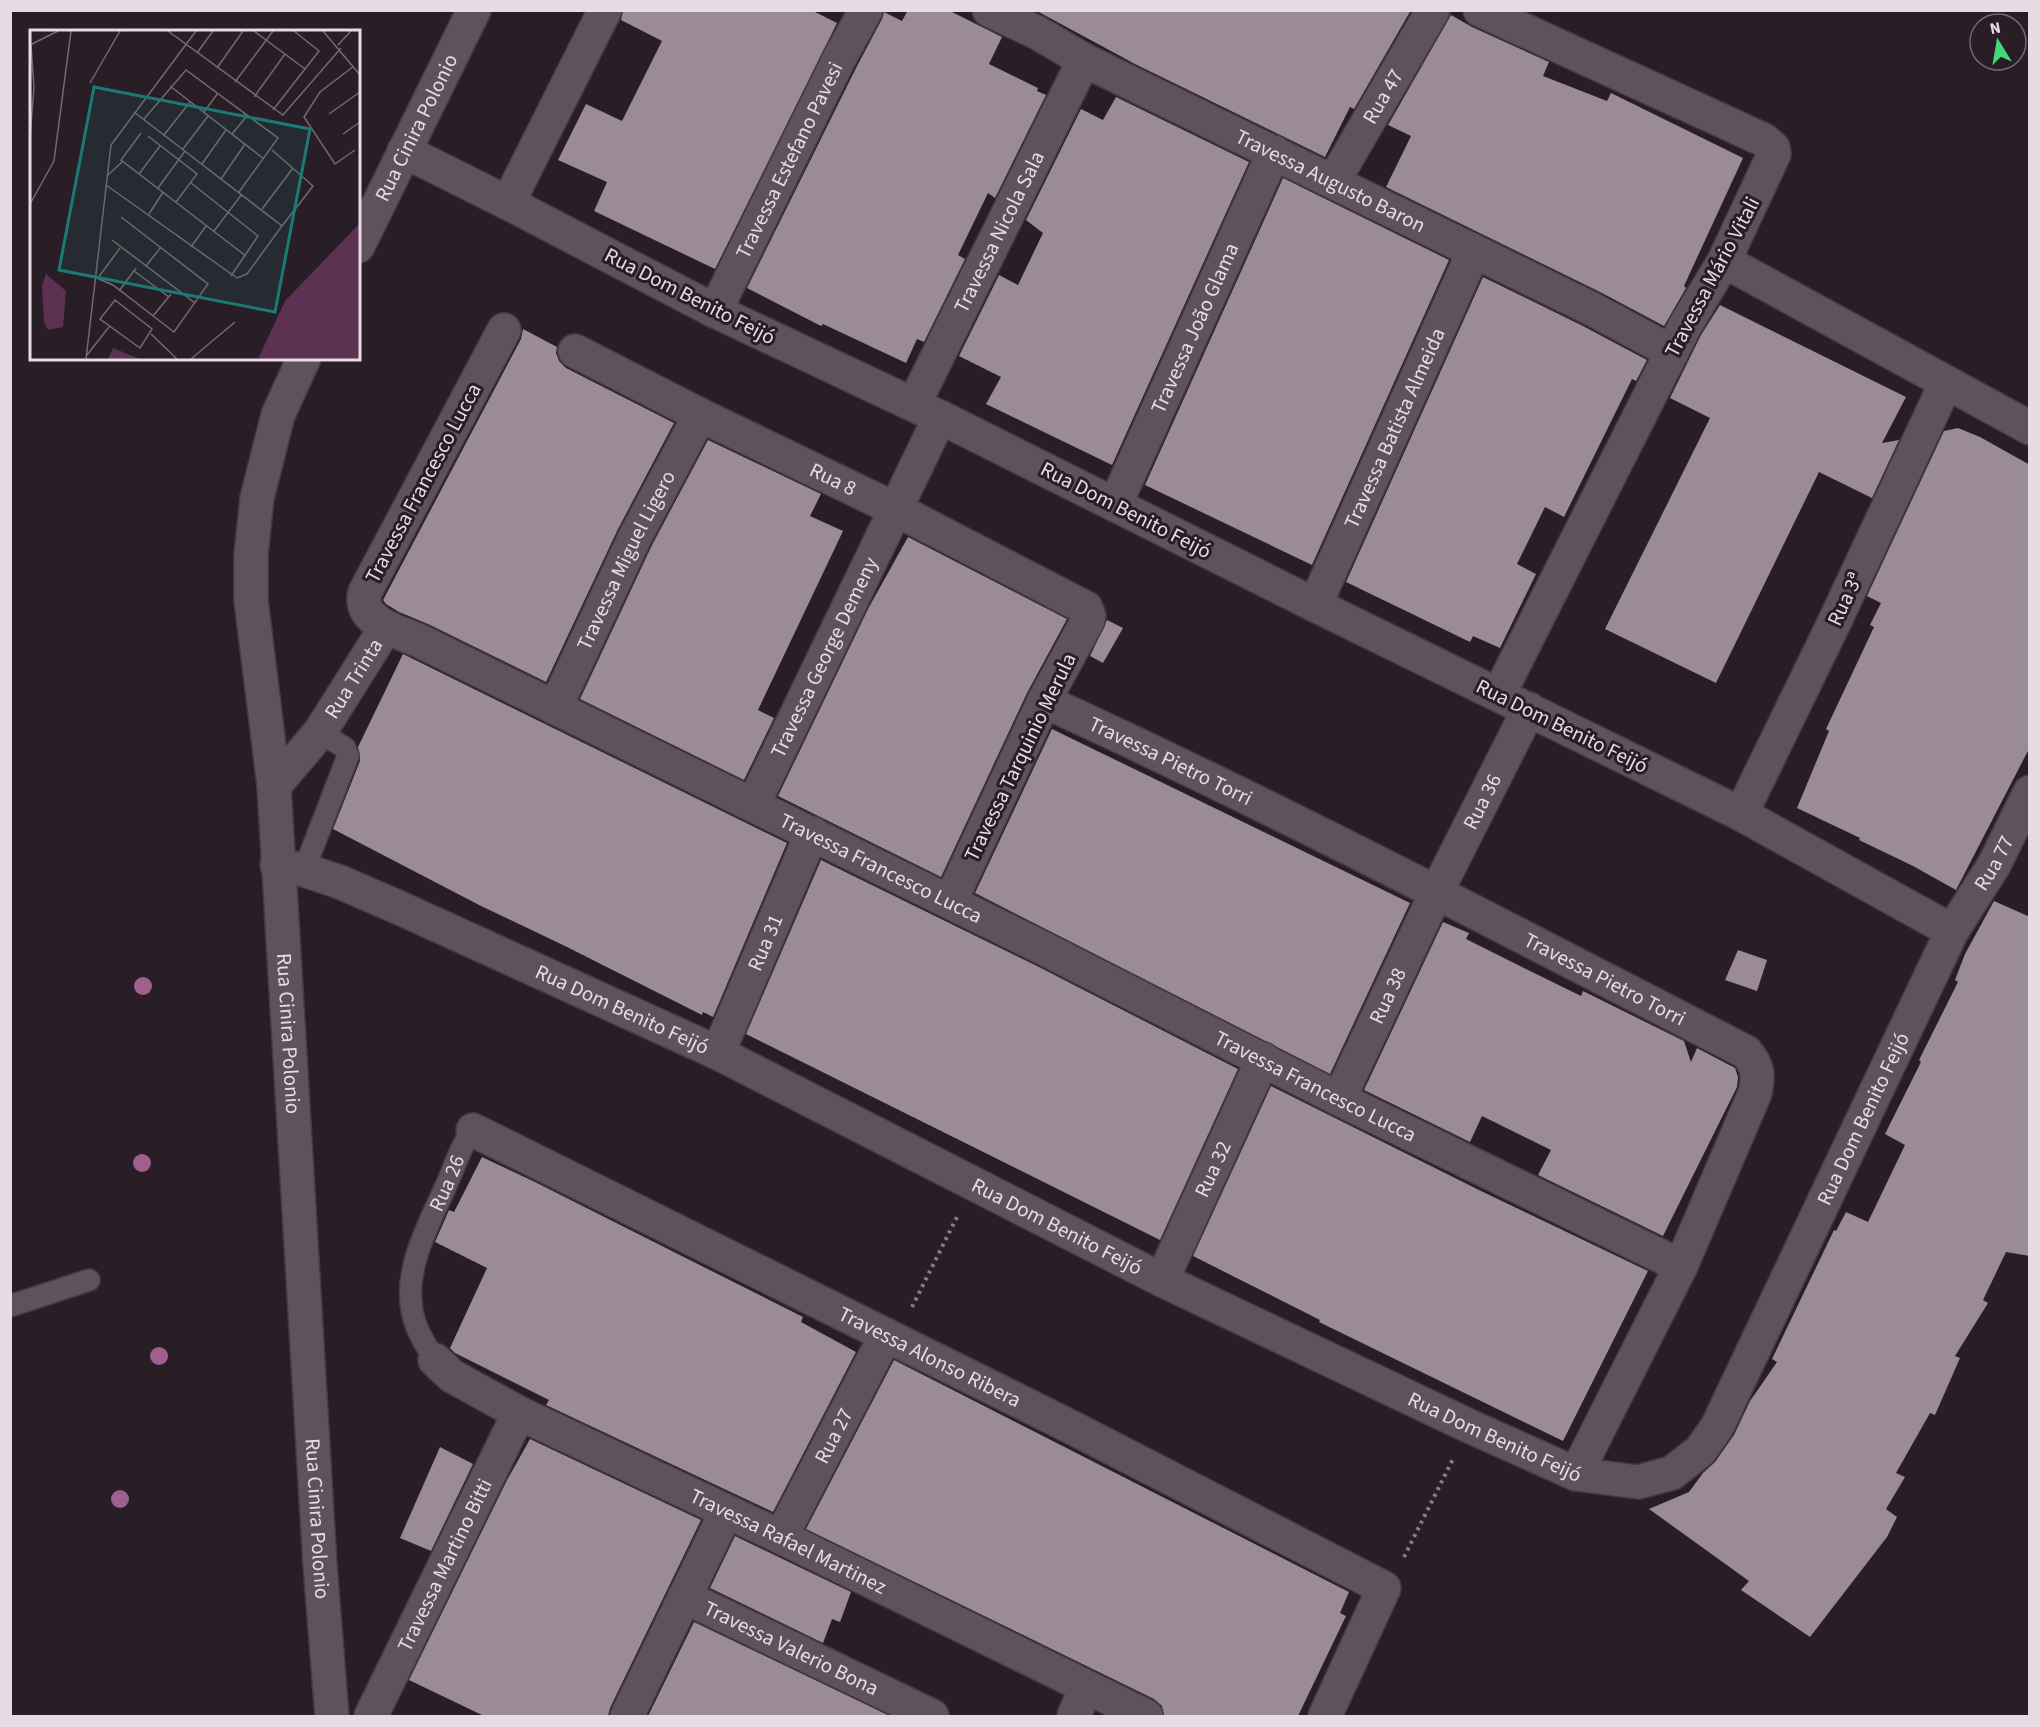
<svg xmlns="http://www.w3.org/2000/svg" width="2040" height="1727" viewBox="0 0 2040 1727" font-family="'Source Sans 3',sans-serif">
  <rect width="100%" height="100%" fill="#291d26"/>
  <g fill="#9a8b96">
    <path d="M 623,10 L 811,10 L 837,23 L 715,269 L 594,211 L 607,182 L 558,160 L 586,104 L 622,121 L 662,41 L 621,20 Z"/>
    <path d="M 908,10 L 948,10 L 1002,37 L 989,64 L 1038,88 L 1037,91 L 1046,95 L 995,198 L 988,193 L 958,255 L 965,259 L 924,342 L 917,339 L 906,363 L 823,324 L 821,326 L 747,288 L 857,66 L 882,19 L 884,12 L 902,21 Z"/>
    <path d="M 1035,10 L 1411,10 L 1354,109 L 1350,107 L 1325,157 L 1135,64 Z"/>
    <path d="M 1451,15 L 1472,27 L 1549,62 L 1543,76 L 1607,101 L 1611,93 L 1743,158 L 1684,286 L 1686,288 L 1664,326 L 1600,292 L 1386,187 L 1411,136 L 1388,125 Z"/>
    <path d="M 1116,97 L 1249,162 L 1112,465 L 986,404 L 1001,377 L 959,356 L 999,275 L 1018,285 L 1043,233 L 1026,220 L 1081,109 L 1103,120 Z"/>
    <path d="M 1283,178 L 1449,260 L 1312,565 L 1145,485 Z"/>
    <path d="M 1483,277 L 1583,326 L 1647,360 L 1636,381 L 1632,379 L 1564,517 L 1545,507 L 1517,564 L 1536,574 L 1500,648 L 1473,636 L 1470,642 L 1346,582 Z"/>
    <path d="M 1720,305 L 1906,397 L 1882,443 L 1899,440 L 1872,498 L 1819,472 L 1716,683 L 1605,629 L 1710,418 L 1670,398 L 1701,335 Z"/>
    <path d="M 523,329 L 557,347 L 556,353 L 559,361 L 566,368 L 674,423 L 618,529 L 546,682 L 428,624 L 399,612 L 386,604 L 383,600 L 521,339 Z"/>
    <path d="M 1958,428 L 1980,437 L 2030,465 L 2030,747 L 1956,890 L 1913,866 L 1859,840 L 1860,838 L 1797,808 L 1829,731 L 1826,729 L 1874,627 L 1870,625 L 1881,603 L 1867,596 L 1944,431 Z"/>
    <path d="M 708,440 L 821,494 L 810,516 L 843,531 L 758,710 L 774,718 L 744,780 L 580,699 L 652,545 Z"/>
    <path d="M 908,537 L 1067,619 L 1027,693 L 941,877 L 778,796 L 869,607 Z"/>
    <path d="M 1107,620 L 1123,628 L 1103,663 L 1090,656 Z"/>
    <path d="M 403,654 L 787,843 L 713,1017 L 703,1012 L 702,1015 L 567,947 L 481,906 L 333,829 L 360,761 L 358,747 Z"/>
    <path d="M 1052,729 L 1410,903 L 1330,1074 L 975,893 Z"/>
    <path d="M 821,860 L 1035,965 L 1238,1069 L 1160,1240 L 746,1034 Z"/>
    <path d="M 1994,901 L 2030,917 L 2030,1256 L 2006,1252 L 1983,1300 L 1988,1303 L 1955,1356 L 1960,1358 L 1935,1415 L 1930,1413 L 1896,1473 L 1905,1477 L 1886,1509 L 1897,1517 L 1887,1537 L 1810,1637 L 1741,1590 L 1749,1581 L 1649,1509 L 1689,1492 L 1703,1473 L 1715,1462 L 1734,1435 L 1750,1401 L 1777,1362 L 1772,1359 L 1834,1230 L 1836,1231 L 1846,1212 L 1868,1222 L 1905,1145 L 1885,1134 L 1921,1062 L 1919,1060 L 1958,982 L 1955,980 L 1965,954 Z"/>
    <path d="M 1443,922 L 1469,933 L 1466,939 L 1522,967 L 1581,996 L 1583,991 L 1684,1041 L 1691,1062 L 1697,1048 L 1735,1068 L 1738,1077 L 1737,1087 L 1663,1236 L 1538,1175 L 1551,1150 L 1482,1116 L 1470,1142 L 1364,1090 Z"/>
    <path d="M 1738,950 L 1767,960 L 1757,991 L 1725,980 Z"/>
    <path d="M 1271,1086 L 1481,1191 L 1648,1271 L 1563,1441 L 1319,1322 L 1320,1320 L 1193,1256 Z"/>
    <path d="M 482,1157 L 537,1183 L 803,1317 L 801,1322 L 856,1352 L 773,1512 L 546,1405 L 549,1400 L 455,1353 L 450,1348 L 487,1268 L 435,1242 L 449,1210 L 454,1212 Z"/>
    <path d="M 894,1360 L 1349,1592 L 1340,1613 L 1346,1616 L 1298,1716 L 1164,1716 L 1162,1706 L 1154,1699 L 806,1529 Z"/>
    <path d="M 530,1439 L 701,1520 L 610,1708 L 608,1716 L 484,1716 L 409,1680 L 507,1480 Z"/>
    <path d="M 440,1447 L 473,1464 L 431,1551 L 400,1538 Z"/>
    <path d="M 735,1536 L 851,1592 L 840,1622 L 832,1619 L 823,1643 L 710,1588 Z"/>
    <path d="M 694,1622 L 890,1716 L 648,1716 Z"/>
  </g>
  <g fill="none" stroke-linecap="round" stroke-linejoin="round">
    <g stroke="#443a42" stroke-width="24">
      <g id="service">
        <path d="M 304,870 L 348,756 L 345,748 L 320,732"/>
        <path d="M 10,1306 L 89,1280"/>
        <path id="s1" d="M 435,1360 C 427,1347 418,1334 414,1319 C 401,1274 427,1228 445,1188 C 454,1169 460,1146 473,1130"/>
      </g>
    </g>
    <g stroke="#443a42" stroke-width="36">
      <g id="minor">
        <path id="s2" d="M 989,10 L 1038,33 L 1084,60 L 1592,309 L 1672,352"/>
        <path d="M 1480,10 L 1764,140 L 1773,148 L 1774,154 L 1724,261 L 1685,326 L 1499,694"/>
        <path id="s3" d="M 1333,182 L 1433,10"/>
        <path d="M 508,203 L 605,10"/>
        <path id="s4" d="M 358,246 L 474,10"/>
        <path d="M 1724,261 L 2030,428"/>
        <path id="s5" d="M 715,311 L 840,57 L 866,10"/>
        <path id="s6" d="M 504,330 L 365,592 C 356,621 399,632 420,641 L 1043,948 L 1339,1099 L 1681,1266"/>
        <path id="s7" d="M 575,351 L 700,415 L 895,509 L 1086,608 L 1089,616 L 1088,620 L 1044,701 L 950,902"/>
        <path id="s8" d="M 304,358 L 278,415 L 257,498 L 251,555 L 251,600 L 274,786 L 320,1565 L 332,1716"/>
        <path id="s9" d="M 914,404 L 1084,60"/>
        <path id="s10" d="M 1115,505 L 1274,152"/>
        <path id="s11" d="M 1315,605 L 1474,251"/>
        <path id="s12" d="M 1044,701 C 1282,810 1513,932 1746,1052 C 1758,1066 1759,1075 1755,1093 L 1681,1266 L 1576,1474"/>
        <path id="s13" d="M 555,708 L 635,537 L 700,415"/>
        <path id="s14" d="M 274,786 L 320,732 L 386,627"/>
        <path id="s15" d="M 753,805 L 940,417"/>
        <path d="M 1741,814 L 1834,623 L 1946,383"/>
        <path id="s16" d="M 277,865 L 304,870 L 340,882 L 402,909 L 718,1053 L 1162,1280 L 1469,1426 L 1576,1474 L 1638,1482 L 1672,1473 L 1700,1451 L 1717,1427 L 1952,931 L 1741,814 L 1315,605 L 950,422 L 715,311 L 508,203 L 404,151"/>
        <path id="s17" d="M 1952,931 L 1994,865 L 2030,792"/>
        <path id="s18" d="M 718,1053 L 812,833"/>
        <path id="s19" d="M 1339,1099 L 1436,893 L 1529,709"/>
        <path id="s20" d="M 473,1130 L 1071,1427 L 1384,1588 L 1325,1716"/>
        <path id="s21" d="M 1162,1280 L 1263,1059"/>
        <path id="s22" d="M 435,1360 L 452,1376 L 519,1413 L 781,1537 L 1146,1716"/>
        <path id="s23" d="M 781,1537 L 886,1335"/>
        <path id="s24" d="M 685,1597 L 932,1716"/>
        <path id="s25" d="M 371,1716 L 519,1413"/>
        <path d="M 627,1716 L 726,1512"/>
        <path d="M 1074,1716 L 1086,1687"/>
      </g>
    </g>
    <g stroke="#887f86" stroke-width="4" stroke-dasharray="3 4.5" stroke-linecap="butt">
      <path d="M 912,1307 L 957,1217"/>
      <path d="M 1404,1557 L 1453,1459"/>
    </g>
    <use href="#service" stroke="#60525c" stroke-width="21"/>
    <use href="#minor" stroke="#60525c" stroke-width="33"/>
  </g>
  <g fill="#9f6090">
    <circle cx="143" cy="986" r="9"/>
    <circle cx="142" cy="1163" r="9"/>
    <circle cx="159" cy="1356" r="9"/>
    <circle cx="120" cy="1499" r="9"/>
  </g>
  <g text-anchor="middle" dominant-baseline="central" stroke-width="6" stroke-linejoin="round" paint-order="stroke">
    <g font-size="21" fill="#e5dde3" stroke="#291d26">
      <text stroke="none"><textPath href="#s3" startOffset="99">Rua 47</textPath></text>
      <text stroke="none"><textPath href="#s4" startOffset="132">Rua Cinira Polonio</textPath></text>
      <text stroke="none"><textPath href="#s5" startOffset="168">Travessa Estefano Pavesi</textPath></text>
      <text stroke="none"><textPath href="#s2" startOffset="382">Travessa Augusto Baron</textPath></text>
      <text stroke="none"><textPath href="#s9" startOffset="192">Travessa Nicola Sala</textPath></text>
      <text transform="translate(1712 277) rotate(-62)">Travessa Mário Vitali</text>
      <text transform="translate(690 296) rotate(27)">Rua Dom Benito Feijó</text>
      <text stroke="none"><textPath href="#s10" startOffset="194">Travessa João Glama</textPath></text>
      <text stroke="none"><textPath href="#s11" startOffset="194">Travessa Batista Almeida</textPath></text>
      <text stroke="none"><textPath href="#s7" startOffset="288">Rua 8</textPath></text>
      <text transform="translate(423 483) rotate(-62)">Travessa Francesco Lucca</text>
      <text transform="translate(1126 510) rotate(27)">Rua Dom Benito Feijó</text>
      <text stroke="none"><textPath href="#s13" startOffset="164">Travessa Miguel Ligero</textPath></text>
      <text transform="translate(1845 599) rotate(-65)">Rua 3ª</text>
      <text stroke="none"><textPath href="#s15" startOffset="164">Travessa George Demeny</textPath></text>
      <text stroke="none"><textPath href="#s14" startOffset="134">Rua Trinta</textPath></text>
      <text transform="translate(1562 726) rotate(26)">Rua Dom Benito Feijó</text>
      <text transform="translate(1020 757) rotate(-64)">Travessa Tarquinio Merula</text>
      <text stroke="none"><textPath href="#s12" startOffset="140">Travessa Pietro Torri</textPath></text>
      <text stroke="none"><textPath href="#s19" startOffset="330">Rua 36</textPath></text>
      <text stroke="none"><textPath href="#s17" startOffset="80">Rua 77</textPath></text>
      <text stroke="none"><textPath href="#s6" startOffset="892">Travessa Francesco Lucca</textPath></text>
      <text stroke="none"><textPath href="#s18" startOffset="120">Rua 31</textPath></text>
      <text stroke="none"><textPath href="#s12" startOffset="626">Travessa Pietro Torri</textPath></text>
      <text stroke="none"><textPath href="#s19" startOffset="114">Rua 38</textPath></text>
      <text stroke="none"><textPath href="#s16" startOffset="375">Rua Dom Benito Feijó</textPath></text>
      <text stroke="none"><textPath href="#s8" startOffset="686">Rua Cinira Polonio</textPath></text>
      <text stroke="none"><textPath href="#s6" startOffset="1378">Travessa Francesco Lucca</textPath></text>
      <text stroke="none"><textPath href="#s16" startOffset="1940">Rua Dom Benito Feijó</textPath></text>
      <text stroke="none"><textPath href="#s21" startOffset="122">Rua 32</textPath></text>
      <text stroke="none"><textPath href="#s1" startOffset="189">Rua 26</textPath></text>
      <text stroke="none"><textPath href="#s16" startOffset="861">Rua Dom Benito Feijó</textPath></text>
      <text stroke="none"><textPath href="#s20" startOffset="510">Travessa Alonso Ribera</textPath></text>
      <text stroke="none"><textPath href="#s16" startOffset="1347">Rua Dom Benito Feijó</textPath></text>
      <text stroke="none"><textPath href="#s23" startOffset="114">Rua 27</textPath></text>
      <text stroke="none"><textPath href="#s8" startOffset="1172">Rua Cinira Polonio</textPath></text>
      <text stroke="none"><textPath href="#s22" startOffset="398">Travessa Rafael Martinez</textPath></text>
      <text stroke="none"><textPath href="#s25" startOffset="168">Travessa Martino Bitti</textPath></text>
      <text stroke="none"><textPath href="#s24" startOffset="118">Travessa Valerio Bona</textPath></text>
    </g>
  </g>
  <g transform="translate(30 30)">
    <rect width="330" height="330" fill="#291d26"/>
    <path d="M 330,193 L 330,329 L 228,329 L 255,271 ZM 16,244 L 36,261 L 33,297 L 18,300 L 14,292 L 12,256 ZM 83,318 L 110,329 L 78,329 Z" fill="#5c3152"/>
    <path fill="none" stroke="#746a72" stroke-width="1.5" d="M 138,1 L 253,85 L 311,18M 224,1 L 275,39M 293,1 L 330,45M 0,15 L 28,1M 308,15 L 321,1M 167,23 L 183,1M 324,36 L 290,62 L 274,87 L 305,134 L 325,120M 187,38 L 213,1M 205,52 L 243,1M 60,53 L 90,1M 140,56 L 234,129M 224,67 L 255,24M 243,80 L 289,21 L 264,1M 174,82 L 188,63M 299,84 L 330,62M 114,89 L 156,40 L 248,108 L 209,162M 111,103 L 91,130 L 216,226M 202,104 L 217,86M 313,104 L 330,92M 134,105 L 160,72M 118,106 L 167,144 L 146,172M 0,108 L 4,57 L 1,15M 153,119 L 178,86M 242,120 L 283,156 L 252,196M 172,134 L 196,100M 109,144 L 130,116M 77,146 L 92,132M 191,149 L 215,114M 161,153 L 228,206 L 201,246M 76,155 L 207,248 L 217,244 L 252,196 L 104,82M 128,158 L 155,121M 0,174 L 24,131 L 41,1M 232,179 L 263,138M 119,184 L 133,162M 184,201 L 212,164M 82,210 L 165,273M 161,217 L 176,196M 116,236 L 131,217M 104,241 L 139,267M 64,247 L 83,255 L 144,302 L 178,254 L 91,187M 68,248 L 90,218M 89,261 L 106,238M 85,270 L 122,299 L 110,318 L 70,289 ZM 123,286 L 141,264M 121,304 L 147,329M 57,325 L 79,297M 56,329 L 81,115 L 166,1M 161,329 L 205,292"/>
    <path fill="#1a7b74" fill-opacity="0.15" stroke="#1a7b74" stroke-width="3" d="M 64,57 L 280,99 L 245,282 L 29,240 Z"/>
    <rect width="330" height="330" fill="none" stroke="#e5dde3" stroke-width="3"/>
  </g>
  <rect width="2040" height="1727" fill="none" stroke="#e5dde3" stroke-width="24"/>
  <g transform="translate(1998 42) rotate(349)"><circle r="28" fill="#291d26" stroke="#746a72" stroke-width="1.5"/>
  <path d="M0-4.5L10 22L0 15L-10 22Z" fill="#44d77b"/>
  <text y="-9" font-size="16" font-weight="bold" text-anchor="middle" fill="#e5dde3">N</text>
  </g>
</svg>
